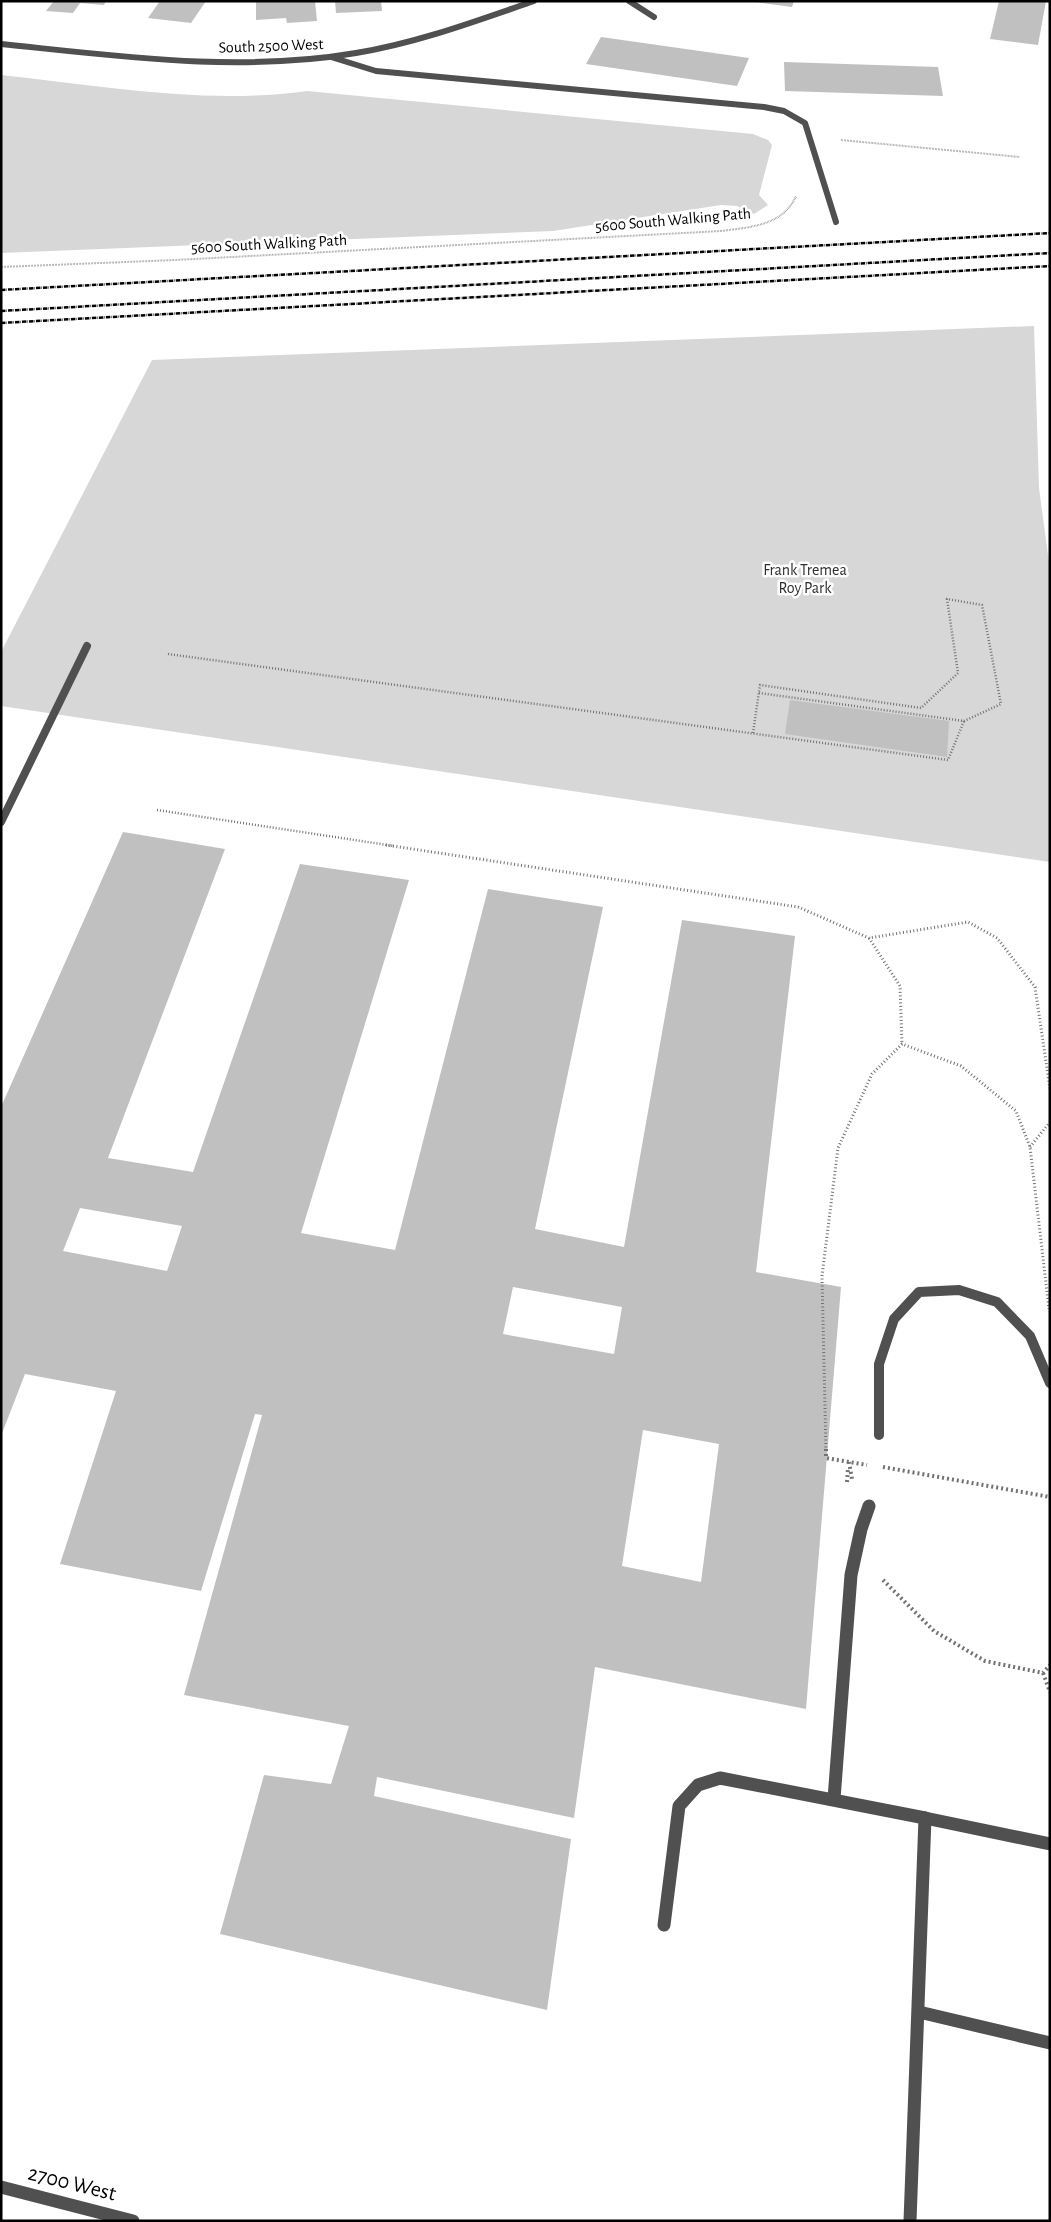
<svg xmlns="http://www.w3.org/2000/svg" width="1051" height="2222" viewBox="0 0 1051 2222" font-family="'Alegreya Sans',sans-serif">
  <rect width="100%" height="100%" fill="#fff"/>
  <g fill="#d7d7d7">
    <path d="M 1,75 C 103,86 206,105 307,91 L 753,134 L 768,140 L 772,145 L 759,195 L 768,205 L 754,214 L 737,206 L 721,205 L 553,231 L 1,253 Z"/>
    <path d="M 1034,326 L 1039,488 L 1050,570 L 1050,862 L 1,706 L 1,652 L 152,360 Z"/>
  </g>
  <g fill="#c0c0c0" fill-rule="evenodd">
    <path d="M 54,1 L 106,1 L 104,5 L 80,3 L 73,13 L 46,11 Z"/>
    <path d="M 160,1 L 206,1 L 191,23 L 148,18 Z"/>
    <path d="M 256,1 L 315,1 L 317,21 L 287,23 L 286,18 L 256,20 Z"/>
    <path d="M 335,1 L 381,1 L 382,11 L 336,13 Z"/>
    <path d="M 747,1 L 794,1 L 792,7 Z"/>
    <path d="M 999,1 L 1046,1 L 1038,45 L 990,39 Z"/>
    <path d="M 601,37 L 749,58 L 737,86 L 586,64 Z"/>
    <path d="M 784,62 L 938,67 L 943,96 L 785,91 Z"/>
    <path d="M 790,700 L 949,721 L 947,757 L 785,734 Z"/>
    <path d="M 123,832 L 225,849 L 108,1158 L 193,1172 L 300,864 L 409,880 L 301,1233 L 395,1250 L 488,889 L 603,907 L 535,1229 L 624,1247 L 682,920 L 795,936 L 756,1272 L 841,1287 L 806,1709 L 595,1667 L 574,1818 L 377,1777 L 374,1796 L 571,1839 L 547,2010 L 220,1934 L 264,1775 L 331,1784 L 349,1726 L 184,1695 L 262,1415 L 255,1414 L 201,1591 L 60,1564 L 116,1391 L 25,1374 L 1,1436 L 1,1107 ZM 80,1208 L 182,1226 L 167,1271 L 63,1251 ZM 513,1287 L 622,1307 L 614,1354 L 503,1334 ZM 643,1430 L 719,1444 L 701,1582 L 622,1566 Z"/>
  </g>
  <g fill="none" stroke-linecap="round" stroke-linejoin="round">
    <g stroke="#727272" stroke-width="2" stroke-dasharray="0.5 1" stroke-linecap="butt">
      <path d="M 841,140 L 1020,157"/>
      <path d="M 1,267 L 175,260 L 721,231 C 750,227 783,226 796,196"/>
    </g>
    <g stroke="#727272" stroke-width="2.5" stroke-dasharray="1 2" stroke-linecap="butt">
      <path d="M 168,654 L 948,760 L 964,721"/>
      <path d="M 753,733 L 760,685 L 921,708 L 958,673 L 947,599 L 982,605 L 1001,704 L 964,721 L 759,693"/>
      <path d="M 157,810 L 394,846"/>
    </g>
    <g stroke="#727272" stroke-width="3" stroke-dasharray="1 2.5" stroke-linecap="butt">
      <path d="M 386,845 L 798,907 L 869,938 L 968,922 L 997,938 L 1035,987 L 1050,1089"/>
      <path d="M 869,938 L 900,986 L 902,1044"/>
      <path d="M 1030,1147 L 1050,1122"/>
      <path d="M 826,1451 L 822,1276 L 838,1148 L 872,1074 L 902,1044 L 961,1066 L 1016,1111 L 1030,1147 L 1049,1309"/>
    </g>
    <g stroke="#727272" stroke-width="4" stroke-dasharray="2 3" stroke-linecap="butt">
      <path d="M 826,1449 L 826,1458 L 867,1465"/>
      <path d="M 849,1462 L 852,1479"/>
      <path d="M 883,1467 L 1050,1497"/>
      <path d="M 847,1482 L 848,1468"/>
      <path d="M 883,1580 L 934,1631 L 985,1661 L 1043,1673 L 1050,1665"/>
      <path d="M 1043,1673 L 1050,1692"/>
    </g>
    <path stroke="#505050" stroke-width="6" d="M 331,57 L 376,71 L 764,107 L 784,111 L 805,123 L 836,222"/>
    <path stroke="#505050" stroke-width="10" d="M 879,1435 L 879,1364 L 894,1319 L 919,1292 L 959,1290 L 997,1302 L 1030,1336 L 1050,1383"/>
    <g stroke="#505050" stroke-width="13">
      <path d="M 834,1799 L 851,1575 L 861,1529 L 869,1506"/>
      <path d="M 925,1818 L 1050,1844"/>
      <path d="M 664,1925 L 679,1806 L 698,1785 L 720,1778 L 925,1818 L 910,2221"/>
      <path d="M 919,2012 L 1050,2043"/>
    </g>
    <g stroke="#505050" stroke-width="6">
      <path d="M 629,1 L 654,17"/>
      <path d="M 1,44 C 118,56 239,73 356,53 C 417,43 476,21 534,1"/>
    </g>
    <path stroke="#505050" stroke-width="8" d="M 1,822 L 87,646"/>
    <path stroke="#505050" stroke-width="13" d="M 1,2187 L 133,2221"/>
    <g stroke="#000" stroke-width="2.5" stroke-dasharray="4.5 1 0.5 1" stroke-linecap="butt">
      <path d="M 1,290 L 1050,233"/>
      <path d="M 1,311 L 1050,253"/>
      <path d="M 1,323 L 1050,266"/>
    </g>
  </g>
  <g text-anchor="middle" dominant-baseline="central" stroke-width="5" stroke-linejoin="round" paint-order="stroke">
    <g font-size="16" fill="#000" stroke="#fff">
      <text transform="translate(271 46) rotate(-2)">South 2500 West</text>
      <text transform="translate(673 220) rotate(-5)">5600 South Walking Path</text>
      <text transform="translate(269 244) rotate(-3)">5600 South Walking Path</text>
    </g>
    <g font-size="16" fill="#2e2e2e" stroke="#fff">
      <text x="805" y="570">Frank Tremea<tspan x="805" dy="18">Roy Park</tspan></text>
    </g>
    <g font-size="22" fill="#000" stroke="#fff">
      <text transform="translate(72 2183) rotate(14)">2700 West</text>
    </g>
  </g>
  <rect width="1051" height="2222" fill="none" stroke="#000000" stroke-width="5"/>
</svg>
